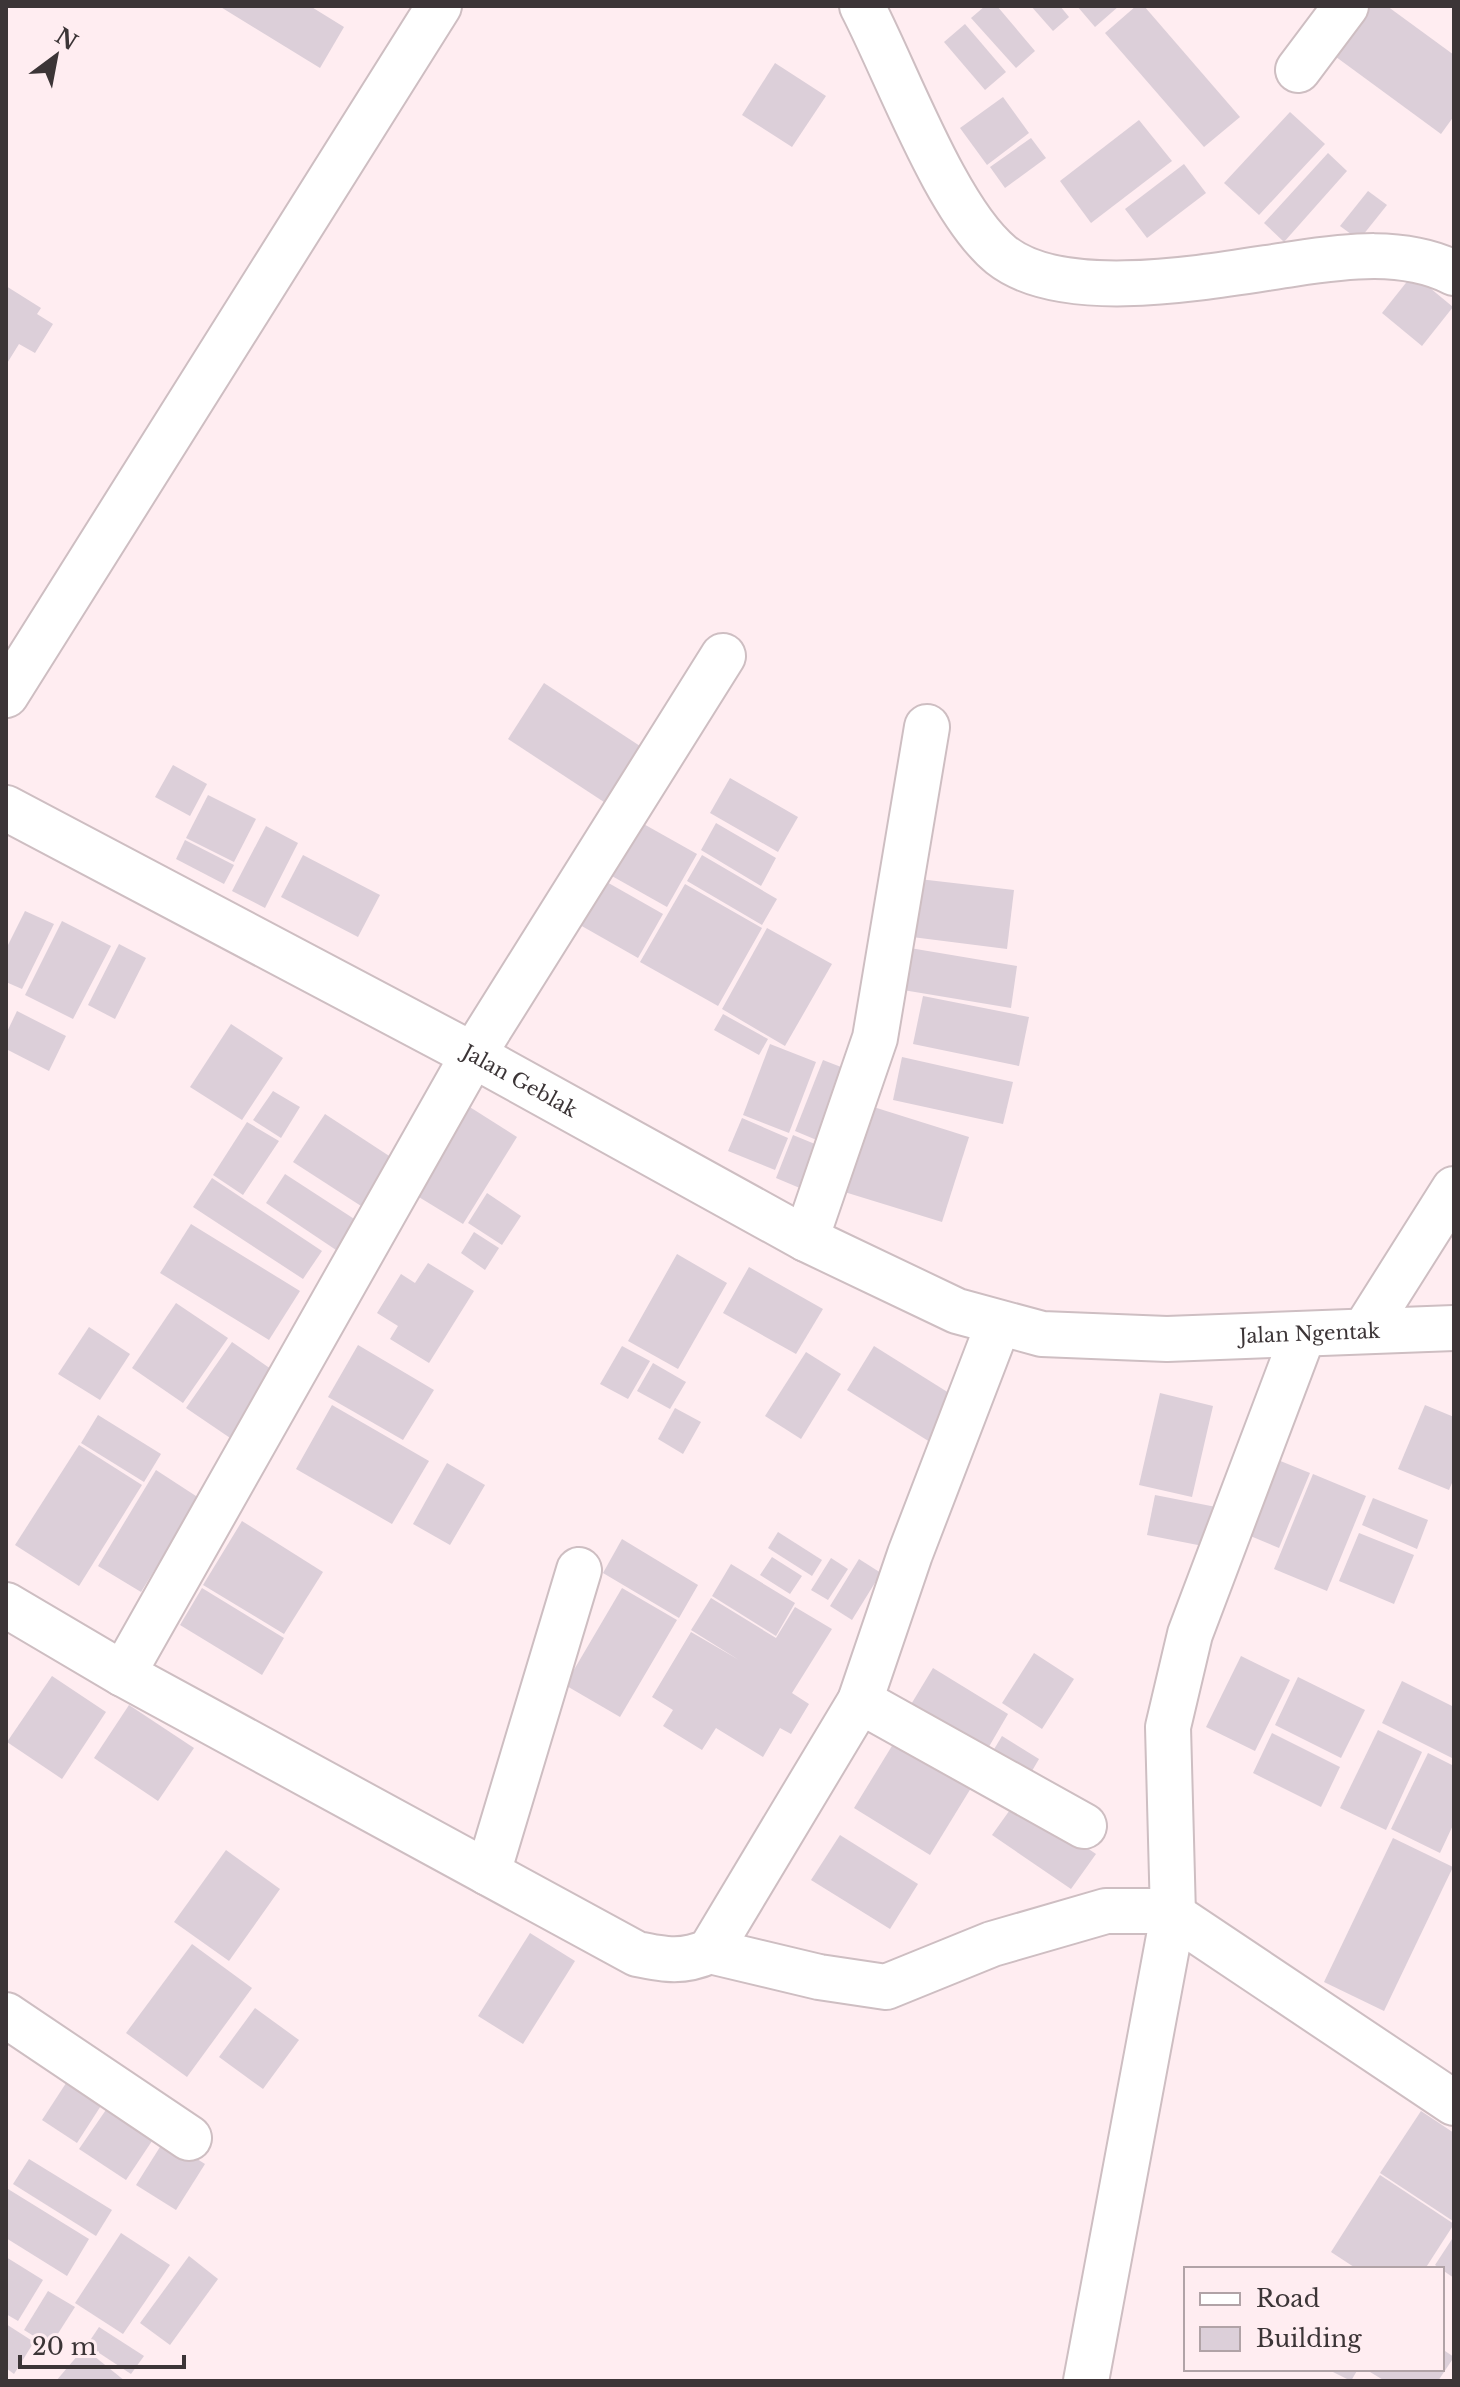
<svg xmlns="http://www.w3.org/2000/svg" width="1460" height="2387" viewBox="0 0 1460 2387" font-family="'Libre Baskerville',serif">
  <rect width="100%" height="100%" fill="#ffedf1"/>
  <g fill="#dccfd9">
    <path d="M 219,6 L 310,6 L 344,27 L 320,68 Z"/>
    <path d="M 985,6 L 997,6 L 1035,51 L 1016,68 L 971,18 Z"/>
    <path d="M 1031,6 L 1060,6 L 1069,17 L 1053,31 Z"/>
    <path d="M 1077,6 L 1119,6 L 1095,27 Z"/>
    <path d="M 1136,6 L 1144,6 L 1240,117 L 1204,147 L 1105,33 Z"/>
    <path d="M 1367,6 L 1387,6 L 1454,55 L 1454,116 L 1441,134 L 1332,54 Z"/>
    <path d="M 965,24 L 1006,72 L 985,90 L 944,42 Z"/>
    <path d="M 775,63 L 826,96 L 792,147 L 742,115 Z"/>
    <path d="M 1003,97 L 1029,133 L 987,165 L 960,128 Z"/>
    <path d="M 1290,112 L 1325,144 L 1259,215 L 1224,183 Z"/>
    <path d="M 1139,120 L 1172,161 L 1091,223 L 1060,181 Z"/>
    <path d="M 1031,138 L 1046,158 L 1005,188 L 990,167 Z"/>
    <path d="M 1328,153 L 1347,171 L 1284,242 L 1264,223 Z"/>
    <path d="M 1184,164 L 1206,193 L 1147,238 L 1125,209 Z"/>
    <path d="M 1368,191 L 1387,205 L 1359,240 L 1340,226 Z"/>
    <path d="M 1413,274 L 1453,307 L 1422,346 L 1382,313 Z"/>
    <path d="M 6,286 L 41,308 L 37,314 L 53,324 L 35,353 L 19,344 L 6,365 Z"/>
    <path d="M 544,683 L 643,748 L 607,804 L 508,739 Z"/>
    <path d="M 173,765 L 207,784 L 190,816 L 155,797 Z"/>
    <path d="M 730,778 L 798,817 L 778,852 L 710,813 Z"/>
    <path d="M 208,795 L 256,819 L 234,862 L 186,838 Z"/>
    <path d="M 633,818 L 697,854 L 667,907 L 603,871 Z"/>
    <path d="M 716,823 L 776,858 L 761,886 L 701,850 Z"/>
    <path d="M 266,826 L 298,843 L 265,908 L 232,891 Z"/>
    <path d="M 185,840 L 234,865 L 224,884 L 176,859 Z"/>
    <path d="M 303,855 L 380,895 L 358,937 L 281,897 Z"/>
    <path d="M 702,855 L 777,899 L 762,925 L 687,881 Z"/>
    <path d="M 919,879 L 1014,890 L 1007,949 L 912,937 Z"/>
    <path d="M 605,881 L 663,914 L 638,958 L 580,925 Z"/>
    <path d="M 685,884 L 762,928 L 718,1006 L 640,962 Z"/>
    <path d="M 25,911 L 54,924 L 22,989 L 6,982 L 6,949 Z"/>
    <path d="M 62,921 L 111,946 L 73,1019 L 25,995 Z"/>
    <path d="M 767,928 L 832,964 L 785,1046 L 722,1009 Z"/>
    <path d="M 119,944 L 146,958 L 115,1019 L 88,1005 Z"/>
    <path d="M 904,947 L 1017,966 L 1011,1008 L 897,989 Z"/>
    <path d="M 923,996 L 1029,1017 L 1019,1066 L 913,1044 Z"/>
    <path d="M 17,1011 L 66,1036 L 49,1071 L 6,1049 L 6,1034 Z"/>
    <path d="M 723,1014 L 768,1039 L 759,1055 L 714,1030 Z"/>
    <path d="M 231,1024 L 283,1058 L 242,1120 L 190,1087 Z"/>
    <path d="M 770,1044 L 816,1062 L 789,1133 L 743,1115 Z"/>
    <path d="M 902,1057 L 1013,1082 L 1003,1124 L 893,1100 Z"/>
    <path d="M 823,1060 L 859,1074 L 831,1146 L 795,1131 Z"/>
    <path d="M 273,1091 L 300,1107 L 281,1138 L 253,1120 Z"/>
    <path d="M 465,1104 L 517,1137 L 463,1224 L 409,1191 Z"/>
    <path d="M 864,1104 L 969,1137 L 942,1222 L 838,1190 Z"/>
    <path d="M 325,1114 L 406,1167 L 375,1215 L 293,1162 Z"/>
    <path d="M 742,1118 L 788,1138 L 775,1170 L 728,1151 Z"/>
    <path d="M 247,1122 L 279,1141 L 243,1195 L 213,1175 Z"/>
    <path d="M 793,1135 L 832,1151 L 814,1194 L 776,1178 Z"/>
    <path d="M 285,1174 L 365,1226 L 345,1256 L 266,1203 Z"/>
    <path d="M 212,1178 L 322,1251 L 303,1279 L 193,1207 Z"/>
    <path d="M 487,1193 L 521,1216 L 502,1245 L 468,1223 Z"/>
    <path d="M 191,1224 L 300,1291 L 269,1340 L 160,1273 Z"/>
    <path d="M 474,1232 L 499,1248 L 485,1270 L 461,1253 Z"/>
    <path d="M 677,1254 L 727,1283 L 678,1369 L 628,1341 Z"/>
    <path d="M 428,1263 L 474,1291 L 429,1363 L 390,1339 L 398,1326 L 377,1313 L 401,1274 L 415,1283 Z"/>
    <path d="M 749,1267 L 823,1309 L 796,1354 L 723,1313 Z"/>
    <path d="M 176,1303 L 228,1338 L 183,1403 L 132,1368 Z"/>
    <path d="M 89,1327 L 130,1354 L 100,1400 L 58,1374 Z"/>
    <path d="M 232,1342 L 284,1378 L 239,1444 L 186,1408 Z"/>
    <path d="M 358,1345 L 434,1390 L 403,1440 L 328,1397 Z"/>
    <path d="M 622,1346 L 650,1361 L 628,1399 L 600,1384 Z"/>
    <path d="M 874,1346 L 957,1398 L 930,1442 L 847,1390 Z"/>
    <path d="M 806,1352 L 841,1374 L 801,1439 L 765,1416 Z"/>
    <path d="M 653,1363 L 686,1382 L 670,1409 L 637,1391 Z"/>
    <path d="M 1160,1393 L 1213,1406 L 1192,1497 L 1139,1485 Z"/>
    <path d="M 332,1405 L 429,1461 L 392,1524 L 296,1469 Z"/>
    <path d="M 1425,1405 L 1454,1417 L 1454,1478 L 1449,1490 L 1398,1469 Z"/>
    <path d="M 675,1408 L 701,1422 L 683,1454 L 658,1439 Z"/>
    <path d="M 98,1415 L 161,1454 L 144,1482 L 81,1443 Z"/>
    <path d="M 79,1445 L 142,1485 L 79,1586 L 15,1545 Z"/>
    <path d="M 1278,1460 L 1310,1473 L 1279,1548 L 1248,1535 Z"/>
    <path d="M 447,1463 L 485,1485 L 450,1545 L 413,1524 Z"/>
    <path d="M 156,1470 L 199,1498 L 141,1592 L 98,1566 Z"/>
    <path d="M 1313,1474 L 1366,1496 L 1327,1591 L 1274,1569 Z"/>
    <path d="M 1155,1495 L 1216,1507 L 1208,1547 L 1147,1535 Z"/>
    <path d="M 1373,1498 L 1428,1520 L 1417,1549 L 1362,1525 Z"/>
    <path d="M 242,1521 L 323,1572 L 284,1634 L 203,1585 Z"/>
    <path d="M 778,1532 L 822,1560 L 812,1576 L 768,1548 Z"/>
    <path d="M 1359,1533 L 1414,1555 L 1394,1604 L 1339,1581 Z"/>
    <path d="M 622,1539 L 698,1585 L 679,1618 L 603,1573 Z"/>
    <path d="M 772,1557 L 802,1576 L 790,1594 L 760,1575 Z"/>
    <path d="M 831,1558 L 848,1569 L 828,1600 L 811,1590 Z"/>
    <path d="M 859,1559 L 881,1573 L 852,1620 L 830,1606 Z"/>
    <path d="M 731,1564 L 795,1603 L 776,1636 L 712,1596 Z"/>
    <path d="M 202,1588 L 284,1638 L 262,1675 L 180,1625 Z"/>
    <path d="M 622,1588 L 677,1620 L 620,1717 L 565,1685 Z"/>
    <path d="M 711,1598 L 776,1638 L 795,1607 L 832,1629 L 792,1693 L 809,1704 L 791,1734 L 780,1728 L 763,1757 L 716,1728 L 702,1750 L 663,1726 L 673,1710 L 652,1697 L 691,1632 L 739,1660 L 691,1630 Z"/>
    <path d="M 1034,1653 L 1074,1679 L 1042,1729 L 1002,1703 Z"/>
    <path d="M 1241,1656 L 1290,1680 L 1255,1751 L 1206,1727 Z"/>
    <path d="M 933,1668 L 1008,1714 L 980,1762 L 904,1716 Z"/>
    <path d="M 52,1676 L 106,1712 L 62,1779 L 7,1742 Z"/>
    <path d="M 1298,1677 L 1365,1710 L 1341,1758 L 1275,1725 Z"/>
    <path d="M 1402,1681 L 1454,1707 L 1454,1759 L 1382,1723 Z"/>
    <path d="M 129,1705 L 194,1748 L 158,1801 L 94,1758 Z"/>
    <path d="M 1378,1730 L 1422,1752 L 1386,1830 L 1340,1808 Z"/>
    <path d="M 1272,1733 L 1340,1767 L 1321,1807 L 1253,1773 Z"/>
    <path d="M 1002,1736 L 1039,1759 L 1022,1788 L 984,1766 Z"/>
    <path d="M 895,1741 L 971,1788 L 930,1855 L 854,1808 Z"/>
    <path d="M 1428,1753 L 1454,1766 L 1454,1823 L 1440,1853 L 1391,1829 Z"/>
    <path d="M 1017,1800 L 1096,1854 L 1071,1889 L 992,1835 Z"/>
    <path d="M 840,1835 L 918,1884 L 890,1929 L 811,1880 Z"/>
    <path d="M 1393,1838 L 1453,1867 L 1384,2011 L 1324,1982 Z"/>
    <path d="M 226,1850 L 280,1889 L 229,1961 L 174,1922 Z"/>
    <path d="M 530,1933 L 575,1961 L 523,2044 L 478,2016 Z"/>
    <path d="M 192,1944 L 252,1988 L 187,2077 L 126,2033 Z"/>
    <path d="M 255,2008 L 299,2040 L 263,2089 L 219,2057 Z"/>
    <path d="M 70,2077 L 104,2101 L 77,2143 L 42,2120 Z"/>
    <path d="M 110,2104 L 156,2135 L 126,2180 L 79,2149 Z"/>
    <path d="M 1421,2111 L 1454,2133 L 1453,2221 L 1380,2173 Z"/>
    <path d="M 165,2139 L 205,2164 L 176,2210 L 136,2185 Z"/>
    <path d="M 29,2159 L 112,2210 L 96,2236 L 13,2184 Z"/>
    <path d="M 1380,2175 L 1454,2224 L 1425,2269 L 1357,2269 L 1331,2252 Z"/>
    <path d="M 8,2189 L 89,2239 L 67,2276 L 6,2238 Z"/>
    <path d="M 121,2233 L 170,2265 L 123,2334 L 75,2303 Z"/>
    <path d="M 1454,2236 L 1454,2278 L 1435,2265 Z"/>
    <path d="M 189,2256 L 218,2279 L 170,2345 L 140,2323 Z"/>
    <path d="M 6,2257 L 43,2280 L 18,2321 L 6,2314 Z"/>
    <path d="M 48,2291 L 75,2307 L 50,2346 L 24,2330 Z"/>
    <path d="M 6,2324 L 34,2342 L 14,2374 L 6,2368 Z"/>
    <path d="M 99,2327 L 144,2356 L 131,2374 L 87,2345 Z"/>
    <path d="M 84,2348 L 125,2381 L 56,2381 Z"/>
    <path d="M 1442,2349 L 1454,2357 L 1438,2381 L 1385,2381 L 1365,2369 L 1442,2369 Z"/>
    <path d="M 1327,2369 L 1358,2369 L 1351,2381 Z"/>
  </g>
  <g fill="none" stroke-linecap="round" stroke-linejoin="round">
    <g stroke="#cebec2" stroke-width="48">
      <g id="minor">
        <path d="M 862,6 C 897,73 946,210 1001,255 C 1065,306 1217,275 1293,264 C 1346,256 1404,248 1454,273"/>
        <path d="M 1298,70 L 1346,6"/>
        <path d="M 6,695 L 439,6"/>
        <path id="s1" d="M 6,808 L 473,1055 L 806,1239 L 957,1311 L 1042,1334 L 1167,1339 L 1454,1328"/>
        <path d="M 806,1239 L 875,1038 L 927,727"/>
        <path d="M 1365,1330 L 1454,1189"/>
        <path d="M 6,1605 L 123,1674 L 637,1954 C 666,1960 683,1963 710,1951 L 860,1701 L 910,1554 L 998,1325"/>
        <path d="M 123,1674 L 473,1055 L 723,656"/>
        <path d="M 860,1701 L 1084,1826"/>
        <path d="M 488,1873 L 579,1570"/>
        <path d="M 710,1951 L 819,1977 L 886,1987 L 992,1944 L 1106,1911 L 1155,1911 L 1173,1915 L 1454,2103"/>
        <path d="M 6,2015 L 189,2138"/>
        <path d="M 1086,2381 L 1173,1915 L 1168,1727 L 1190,1634 L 1303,1335"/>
      </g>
    </g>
    <use href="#minor" stroke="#fff" stroke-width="44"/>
  </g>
  <g text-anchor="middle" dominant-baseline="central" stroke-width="7" stroke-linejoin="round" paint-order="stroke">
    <g font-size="20" fill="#3c3537" stroke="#ffedf1">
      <text stroke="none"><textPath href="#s1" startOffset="582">Jalan Geblak</textPath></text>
      <text stroke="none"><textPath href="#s1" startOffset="1432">Jalan Ngentak</textPath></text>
    </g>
  </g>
  <rect width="1460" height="2387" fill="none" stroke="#3c3537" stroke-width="16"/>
  <rect x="1184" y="2267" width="260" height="104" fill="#ffedf1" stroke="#b1a3a7" stroke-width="2"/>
  <rect x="1200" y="2293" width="40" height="12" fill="#ffffff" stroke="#b1a3a7" stroke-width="2"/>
  <text x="1256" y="2307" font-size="24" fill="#3c3537">Road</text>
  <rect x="1200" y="2327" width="40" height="24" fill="#dccfd9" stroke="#b1a3a7" stroke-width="2"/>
  <text x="1256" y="2347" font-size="24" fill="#3c3537">Building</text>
  <g transform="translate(56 56) rotate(32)" stroke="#ffedf1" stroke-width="6" paint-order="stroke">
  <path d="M0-6L14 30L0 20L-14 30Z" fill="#3c3537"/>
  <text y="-12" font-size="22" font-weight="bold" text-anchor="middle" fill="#3c3537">N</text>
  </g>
  <path d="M20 2355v12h164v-12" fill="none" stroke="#3c3537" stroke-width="4"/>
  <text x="32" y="2355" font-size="24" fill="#3c3537" stroke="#ffedf1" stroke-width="6" paint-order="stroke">20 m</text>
</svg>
